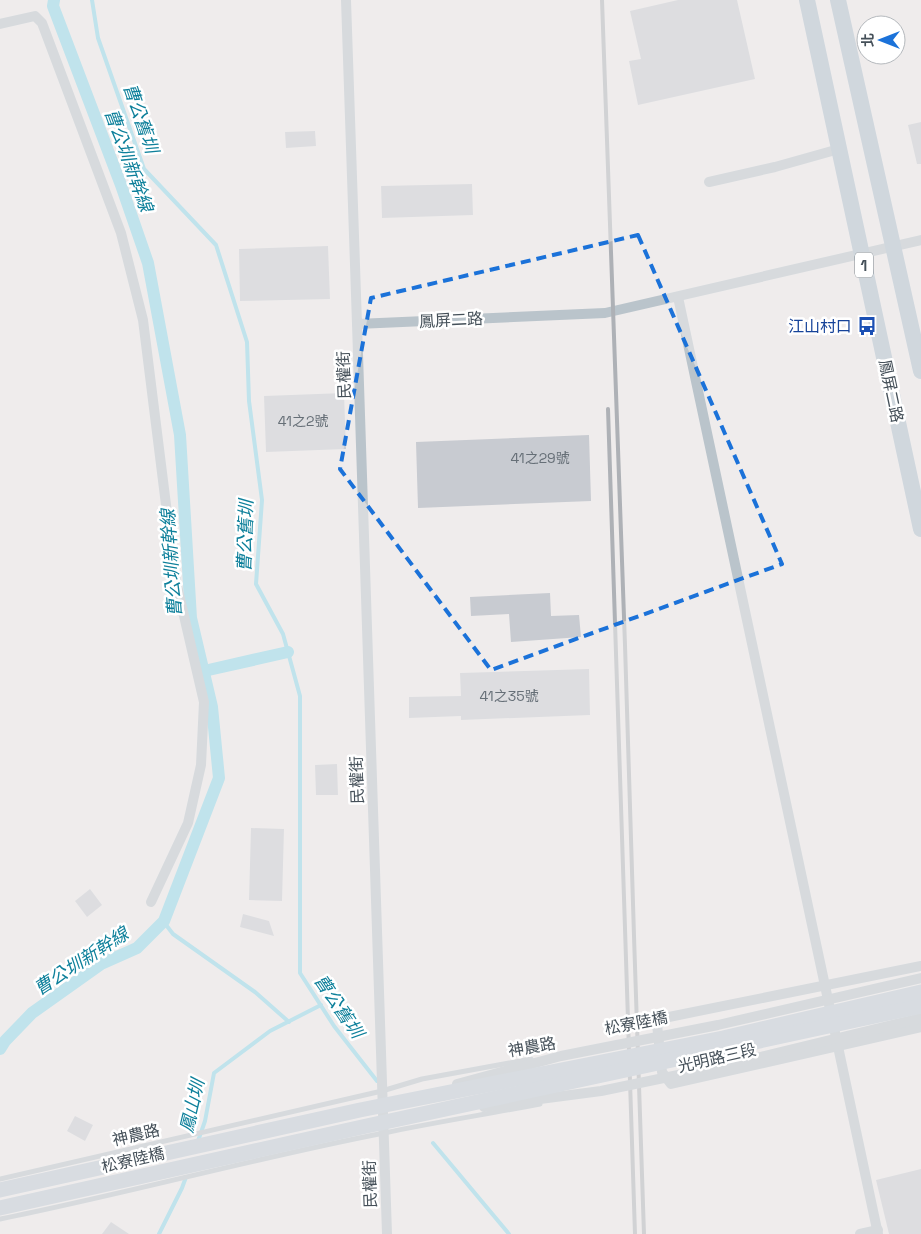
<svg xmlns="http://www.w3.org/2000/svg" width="921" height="1234" viewBox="0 0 921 1234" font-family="'Space Grotesk','Noto Sans TC',sans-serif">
  <rect width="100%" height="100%" fill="#efecec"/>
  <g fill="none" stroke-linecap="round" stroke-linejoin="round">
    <g stroke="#87d7ea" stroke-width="4">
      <path d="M 92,0 L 98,38 L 144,169 L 216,245 L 247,342 L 249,401 L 262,500 L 256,584 L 283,634 L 300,696 L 300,973 L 334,1026 L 377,1081"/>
      <path d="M 163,921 L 173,934 L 255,992 L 289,1022"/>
      <path d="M 198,1141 L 205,1121 L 214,1073 L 270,1031 L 321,1005"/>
      <path d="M 433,1143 L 509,1234"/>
      <path d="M 159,1234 L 182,1188 L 186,1177"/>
    </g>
    <g stroke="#87d7ea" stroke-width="12">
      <path d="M 204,671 L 288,652"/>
      <path d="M 0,1049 L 5,1041 L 32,1013 L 101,964 L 137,948 L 164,921 L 219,778 L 212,707 L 191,618 L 180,435 L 148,263 L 121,185 L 53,6 L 54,0"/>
    </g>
  </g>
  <g fill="#c8cbd1">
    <path d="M 678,0 L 737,0 L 755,79 L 638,105 L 629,61 L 641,59 L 630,11 Z"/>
    <path d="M 921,122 L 921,164 L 917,164 L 908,125 Z"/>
    <path d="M 315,131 L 316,146 L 286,148 L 285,132 Z"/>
    <path d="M 472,184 L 473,215 L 382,218 L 381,186 Z"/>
    <path d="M 328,246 L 330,299 L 240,301 L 239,249 Z"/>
    <path d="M 344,393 L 346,449 L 266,452 L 264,396 Z"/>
    <path d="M 589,435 L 591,501 L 418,508 L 416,442 Z"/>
    <path d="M 550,593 L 551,616 L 579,615 L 581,637 L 511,642 L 509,614 L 471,616 L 470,597 Z"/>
    <path d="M 589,669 L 590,715 L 461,720 L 461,716 L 409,718 L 409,697 L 461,696 L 460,673 Z"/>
    <path d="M 337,764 L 338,795 L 316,795 L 315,765 Z"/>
    <path d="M 251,828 L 284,829 L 282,901 L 249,900 Z"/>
    <path d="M 90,889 L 102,905 L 87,917 L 75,901 Z"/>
    <path d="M 243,914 L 269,921 L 274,936 L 240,927 Z"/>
    <path d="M 75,1116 L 93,1125 L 85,1141 L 67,1131 Z"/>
    <path d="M 921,1169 L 921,1234 L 889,1234 L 876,1180 Z"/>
    <path d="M 111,1222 L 129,1234 L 102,1234 Z"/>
  </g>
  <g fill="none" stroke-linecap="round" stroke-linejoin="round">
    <g stroke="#bac4cb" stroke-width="5">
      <path d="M 0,1179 L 382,1091 L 422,1079 L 531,1059"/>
      <path d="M 0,1219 C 129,1193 255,1158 384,1133 C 436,1122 488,1114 540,1104"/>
    </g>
    <g stroke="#bac4cb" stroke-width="10">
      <path d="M 346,0 L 357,324 L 605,313 L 921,240"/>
      <path d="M 0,24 L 35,16 L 42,23 L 121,233 L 143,320 L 175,577 L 204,702 L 201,765 L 188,823 L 151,902"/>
      <path d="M 709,182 L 775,167 L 839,149"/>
      <path d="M 678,297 L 878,1234"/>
      <path d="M 357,324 L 387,1234"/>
      <path d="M 921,966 L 659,1019 L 657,1024 L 662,1072 L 671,1084 L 921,1027"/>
      <path d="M 860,1234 L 878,1230"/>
    </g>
    <g stroke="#abbccb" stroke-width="16">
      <path d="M 807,0 L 921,529"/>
      <path d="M 838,0 L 921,371"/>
    </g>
    <g stroke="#aeb1b6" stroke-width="4">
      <path d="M 602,0 C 609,215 617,430 625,645 C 632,841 636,1038 644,1234"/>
      <path d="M 608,409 L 635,1234"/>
    </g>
    <g stroke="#bac4cb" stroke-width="10">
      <path d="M 457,1084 L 561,1056 L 718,1025 L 921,978"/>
      <path d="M 484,1107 L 540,1099 L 601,1091 L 736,1063 L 921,1018"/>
    </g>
    <g stroke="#bcc8d3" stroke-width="15">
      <path d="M 0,1190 L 360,1110 L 723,1038 L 921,992"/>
      <path d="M 0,1208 L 362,1127 L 921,1006"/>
    </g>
  </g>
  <path d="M0 0H921V1234H0ZM 638,235 L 782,564 L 491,670 L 340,469 L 371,298 Z" fill="#efecec" fill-opacity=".55" fill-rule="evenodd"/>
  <path fill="none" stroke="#1b72d9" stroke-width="4" stroke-dasharray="10 6" stroke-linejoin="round" d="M 638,235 L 782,564 L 491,670 L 340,469 L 371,298 Z"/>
  <defs>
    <g id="bus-bare" transform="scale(1.5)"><path d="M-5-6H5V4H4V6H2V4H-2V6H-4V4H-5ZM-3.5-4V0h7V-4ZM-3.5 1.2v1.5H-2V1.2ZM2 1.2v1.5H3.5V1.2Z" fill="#1a4fb4" stroke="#fff" stroke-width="2.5" paint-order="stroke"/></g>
  </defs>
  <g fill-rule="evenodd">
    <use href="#bus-bare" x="867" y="326"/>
  </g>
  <g text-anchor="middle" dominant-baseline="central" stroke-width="5" stroke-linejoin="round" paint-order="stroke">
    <g font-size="14" fill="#666f77">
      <text x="303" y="421">41之2號</text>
      <text x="540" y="458">41之29號</text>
      <text x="509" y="696">41之35號</text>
    </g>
    <rect fill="#fff" stroke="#7d848b" stroke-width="1" x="855" y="252.5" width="18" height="25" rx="4"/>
    <g font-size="15" font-weight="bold" fill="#455059">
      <text x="864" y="265">1</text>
    </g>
    <g font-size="16" fill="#455059" stroke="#fff">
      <text transform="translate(451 320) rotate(-3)">鳳屏二路</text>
      <text transform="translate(344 375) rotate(-92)">民權街</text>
      <text transform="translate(891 391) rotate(78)">鳳屏二路</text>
      <text transform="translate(357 780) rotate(-92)">民權街</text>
      <text transform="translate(636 1023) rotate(-11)">松寮陸橋</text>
      <text transform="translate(532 1047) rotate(-10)">神農路</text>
      <text transform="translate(717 1058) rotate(-13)">光明路三段</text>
      <text transform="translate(136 1135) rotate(-13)">神農路</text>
      <text transform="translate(133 1160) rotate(-13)">松寮陸橋</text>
      <text transform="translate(370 1184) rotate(-92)">民權街</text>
    </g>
    <g font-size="16" fill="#164399" stroke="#fff" text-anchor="end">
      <text x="852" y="326">江山村口</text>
    </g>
    <g font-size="18" font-style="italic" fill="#0e809b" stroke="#fff">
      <text transform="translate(141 118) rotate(71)">曹公舊圳</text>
      <text transform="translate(129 160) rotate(70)">曹公圳新幹線</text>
      <text transform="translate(245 536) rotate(-88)">曹公舊圳</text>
      <text transform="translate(171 563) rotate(-94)">曹公圳新幹線</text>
      <text transform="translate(81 961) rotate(-33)">曹公圳新幹線</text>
      <text transform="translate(339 1006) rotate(56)">曹公舊圳</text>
      <text transform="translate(192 1106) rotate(-77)">鳳山圳</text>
    </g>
  </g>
  <g transform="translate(881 40) rotate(270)"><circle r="24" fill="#ffffff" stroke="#b5b9bd"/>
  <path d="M0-4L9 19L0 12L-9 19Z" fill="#1b72d9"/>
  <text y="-8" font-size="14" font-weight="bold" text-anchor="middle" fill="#455059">北</text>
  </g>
</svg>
